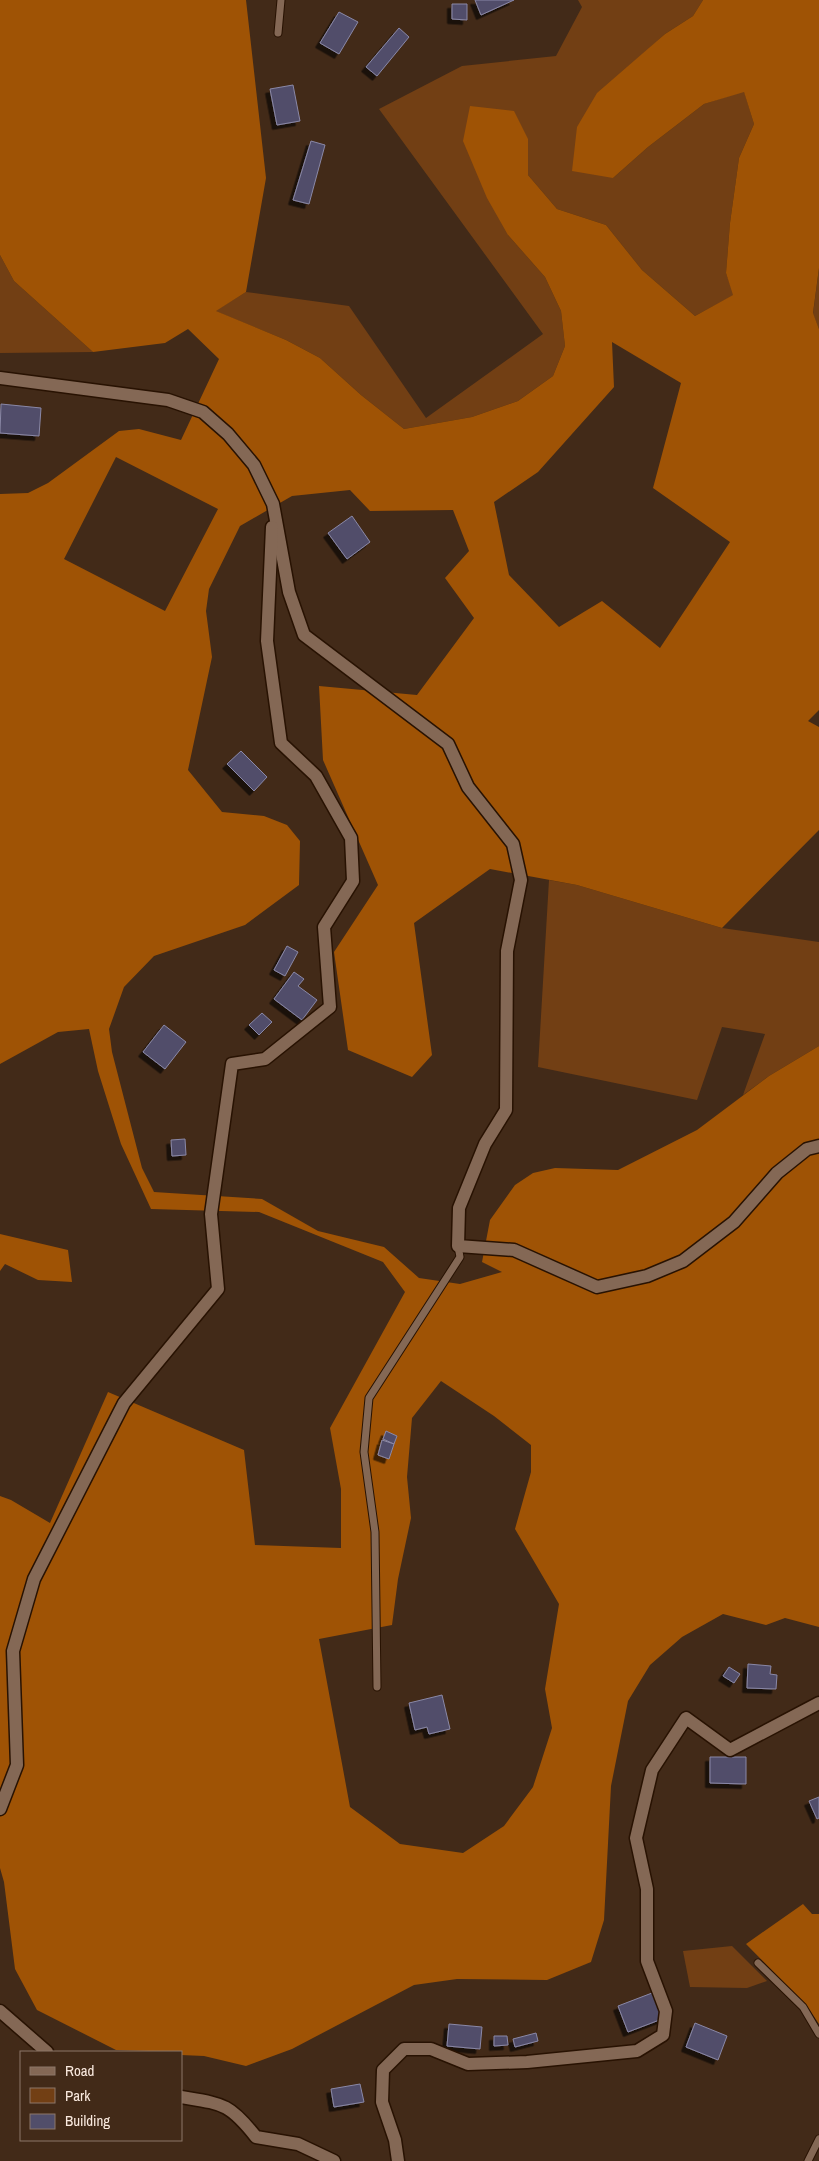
<svg xmlns="http://www.w3.org/2000/svg" width="819" height="2161" viewBox="0 0 819 2161" font-family="'Archivo Narrow',sans-serif">
  <defs>
    <filter id="shadow"><feDropShadow dx="-4.5" dy="4.5" stdDeviation="0" flood-color="#0009"/></filter>
  </defs>
  <rect width="100%" height="100%" fill="#422a18"/>
  <g fill="#723f14">
    <path d="M 578,0 L 703,0 L 693,16 L 665,34 L 633,63 L 613,178 L 648,147 L 704,104 L 744,91 L 754,124 L 739,158 L 730,223 L 726,273 L 734,295 L 695,316 L 642,270 L 606,225 L 557,209 L 528,175 L 528,139 L 508,235 L 545,277 L 561,311 L 565,346 L 553,376 L 518,401 L 472,417 L 404,429 L 361,395 L 320,358 L 286,340 L 215,311 L 246,292 L 349,306 L 426,418 L 543,334 L 379,109 L 462,66 L 556,56 L 582,7 Z"/>
    <path d="M 0,255 L 14,281 L 93,352 L 0,353 Z"/>
    <path d="M 819,268 L 819,329 L 813,314 Z"/>
    <path d="M 549,880 L 577,885 L 722,928 L 819,942 L 819,1046 L 769,1076 L 743,1095 L 765,1034 L 722,1027 L 697,1100 L 538,1067 Z"/>
    <path d="M 732,1946 L 767,1981 L 747,1988 L 690,1987 L 683,1951 Z"/>
  </g>
  <g fill="#9f5305" fill-rule="evenodd">
    <path d="M 0,0 L 246,0 L 266,178 L 246,292 L 216,311 L 286,340 L 320,358 L 361,395 L 404,429 L 472,417 L 518,401 L 553,376 L 565,346 L 561,311 L 545,277 L 508,235 L 487,198 L 463,141 L 470,106 L 514,111 L 528,139 L 528,175 L 557,209 L 606,225 L 642,270 L 695,316 L 733,295 L 726,273 L 730,223 L 739,158 L 754,124 L 744,92 L 704,104 L 648,147 L 613,178 L 572,171 L 577,127 L 597,93 L 665,34 L 693,16 L 703,0 L 819,0 L 819,268 L 813,313 L 819,329 L 819,710 L 808,721 L 819,727 L 819,830 L 722,928 L 577,885 L 490,869 L 414,923 L 432,1055 L 412,1077 L 348,1050 L 334,952 L 378,885 L 323,760 L 319,686 L 417,695 L 474,618 L 445,578 L 469,551 L 453,510 L 370,511 L 350,490 L 292,496 L 240,526 L 209,589 L 206,611 L 212,657 L 188,770 L 222,812 L 264,816 L 287,825 L 300,841 L 299,885 L 245,925 L 154,956 L 124,987 L 109,1029 L 112,1052 L 142,1168 L 154,1192 L 262,1199 L 318,1231 L 384,1247 L 419,1278 L 460,1284 L 502,1272 L 482,1262 L 490,1220 L 515,1185 L 533,1173 L 555,1168 L 618,1170 L 697,1130 L 769,1076 L 819,1046 L 819,1627 L 785,1618 L 766,1625 L 723,1614 L 682,1637 L 650,1665 L 628,1701 L 611,1786 L 604,1920 L 591,1962 L 547,1980 L 457,1979 L 414,1985 L 292,2049 L 246,2066 L 204,2056 L 181,2055 L 181,2052 L 116,2050 L 37,2010 L 15,1969 L 4,1882 L 0,1868 L 0,1496 L 11,1500 L 50,1523 L 108,1392 L 244,1450 L 255,1545 L 341,1548 L 341,1489 L 330,1428 L 405,1292 L 383,1262 L 259,1212 L 151,1209 L 121,1144 L 98,1071 L 89,1029 L 58,1032 L 0,1064 L 0,494 L 28,493 L 48,483 L 119,431 L 139,429 L 181,440 L 219,359 L 188,329 L 165,343 L 93,352 L 14,281 L 0,255 ZM 612,342 L 681,383 L 653,488 L 730,542 L 660,648 L 602,601 L 559,627 L 509,575 L 494,502 L 538,472 L 614,387 ZM 116,457 L 218,509 L 165,611 L 64,559 ZM 441,1381 L 494,1416 L 531,1445 L 531,1472 L 515,1529 L 559,1604 L 545,1689 L 552,1728 L 533,1787 L 504,1826 L 463,1853 L 400,1844 L 350,1807 L 319,1639 L 392,1625 L 398,1579 L 411,1518 L 407,1477 L 412,1418 Z"/>
    <path d="M 0,1234 L 68,1250 L 72,1282 L 38,1280 L 5,1264 L 0,1271 Z"/>
    <path d="M 803,1904 L 812,1914 L 819,1914 L 819,2024 L 807,2006 L 746,1944 Z"/>
  </g>
  <g fill="#514e6a" stroke="#8a88a7" filter="url(#shadow)">
    <path d="M 475,0 L 514,0 L 481,15 Z"/>
    <path d="M 452,4 L 467,4 L 467,20 L 452,19 Z"/>
    <path d="M 339,12 L 358,22 L 339,54 L 320,43 Z"/>
    <path d="M 399,28 L 409,37 L 377,76 L 366,67 Z"/>
    <path d="M 293,85 L 300,121 L 277,125 L 270,89 Z"/>
    <path d="M 311,141 L 325,145 L 309,204 L 293,200 Z"/>
    <path d="M 1,404 L 41,408 L 39,436 L 0,433 Z"/>
    <path d="M 352,516 L 370,542 L 347,559 L 328,533 Z"/>
    <path d="M 241,751 L 267,777 L 254,791 L 227,764 Z"/>
    <path d="M 287,946 L 298,952 L 285,976 L 274,970 Z"/>
    <path d="M 294,972 L 304,979 L 298,986 L 317,1000 L 302,1020 L 274,999 Z"/>
    <path d="M 262,1013 L 272,1022 L 259,1035 L 249,1025 Z"/>
    <path d="M 164,1025 L 186,1042 L 165,1069 L 143,1052 Z"/>
    <path d="M 185,1139 L 186,1155 L 172,1156 L 171,1140 Z"/>
    <path d="M 386,1431 L 397,1436 L 394,1444 L 383,1439 Z"/>
    <path d="M 382,1440 L 394,1444 L 389,1459 L 378,1455 Z"/>
    <path d="M 748,1664 L 771,1666 L 770,1674 L 777,1675 L 776,1689 L 747,1688 Z"/>
    <path d="M 729,1667 L 740,1674 L 734,1683 L 723,1676 Z"/>
    <path d="M 442,1695 L 450,1729 L 429,1734 L 427,1727 L 415,1730 L 409,1703 Z"/>
    <path d="M 710,1757 L 746,1757 L 746,1784 L 710,1783 Z"/>
    <path d="M 819,1797 L 819,1818 L 817,1819 L 809,1801 Z"/>
    <path d="M 652,1993 L 662,2019 L 628,2032 L 618,2006 Z"/>
    <path d="M 695,2023 L 727,2036 L 718,2060 L 686,2047 Z"/>
    <path d="M 449,2024 L 482,2027 L 480,2049 L 447,2046 Z"/>
    <path d="M 536,2033 L 538,2041 L 515,2047 L 513,2039 Z"/>
    <path d="M 494,2036 L 507,2036 L 508,2045 L 494,2046 Z"/>
    <path d="M 360,2084 L 364,2102 L 334,2107 L 331,2089 Z"/>
  </g>
  <g fill="none" stroke-linecap="round" stroke-linejoin="round">
    <g stroke="#281202" stroke-width="9">
      <g id="service">
        <path d="M 278,33 L 281,0"/>
        <path d="M 377,1687 L 375,1532 L 364,1452 L 369,1398 L 460,1257 L 458,1246"/>
        <path d="M 758,1963 L 803,2007 L 819,2034"/>
        <path d="M 808,2161 L 819,2139"/>
      </g>
    </g>
    <g stroke="#281202" stroke-width="15">
      <g id="minor">
        <path d="M 0,378 L 168,400 L 203,412 L 228,434 L 254,465 L 273,504 L 289,592 L 304,635 L 448,744 L 468,787 L 513,844 L 521,880 L 507,951 L 506,1110 L 485,1144 L 459,1208 L 458,1246 L 514,1250 L 597,1287 L 647,1276 L 683,1261 L 734,1222 L 777,1173 L 807,1149 L 819,1146"/>
        <path d="M 0,1809 L 17,1765 L 13,1651 L 34,1579 L 124,1403 L 218,1289 L 211,1214 L 232,1064 L 265,1059 L 330,1007 L 324,927 L 353,881 L 351,838 L 316,776 L 281,743 L 267,641 L 272,527"/>
        <path d="M 0,2011 L 47,2052"/>
        <path d="M 181,2097 C 223,2104 229,2103 256,2137 L 298,2144 L 334,2161"/>
        <path d="M 398,2161 L 395,2140 L 382,2102 L 383,2070 L 404,2049 L 431,2049 L 468,2064 L 527,2062 L 637,2051 L 663,2035 L 666,2011 L 647,1961 L 647,1889 L 636,1838 L 652,1770 L 686,1718 L 730,1750 L 819,1703"/>
      </g>
    </g>
    <use href="#service" stroke="#846855" stroke-width="7"/>
    <use href="#minor" stroke="#846855" stroke-width="12"/>
  </g>
  <rect x="20" y="2051" width="162" height="90" fill="#422a18" stroke="#8c7768"/>
  <rect x="30" y="2067" width="25" height="8" fill="#846855" stroke="#8c7768"/>
  <text x="65" y="2076" font-size="15" fill="#faeadf">Road</text>
  <rect x="30" y="2088" width="25" height="15" fill="#723f14" stroke="#8c7768"/>
  <text x="65" y="2101" font-size="15" fill="#faeadf">Park</text>
  <rect x="30" y="2114" width="25" height="15" fill="#514e6a" stroke="#8c7768"/>
  <text x="65" y="2126" font-size="15" fill="#faeadf">Building</text>
</svg>
